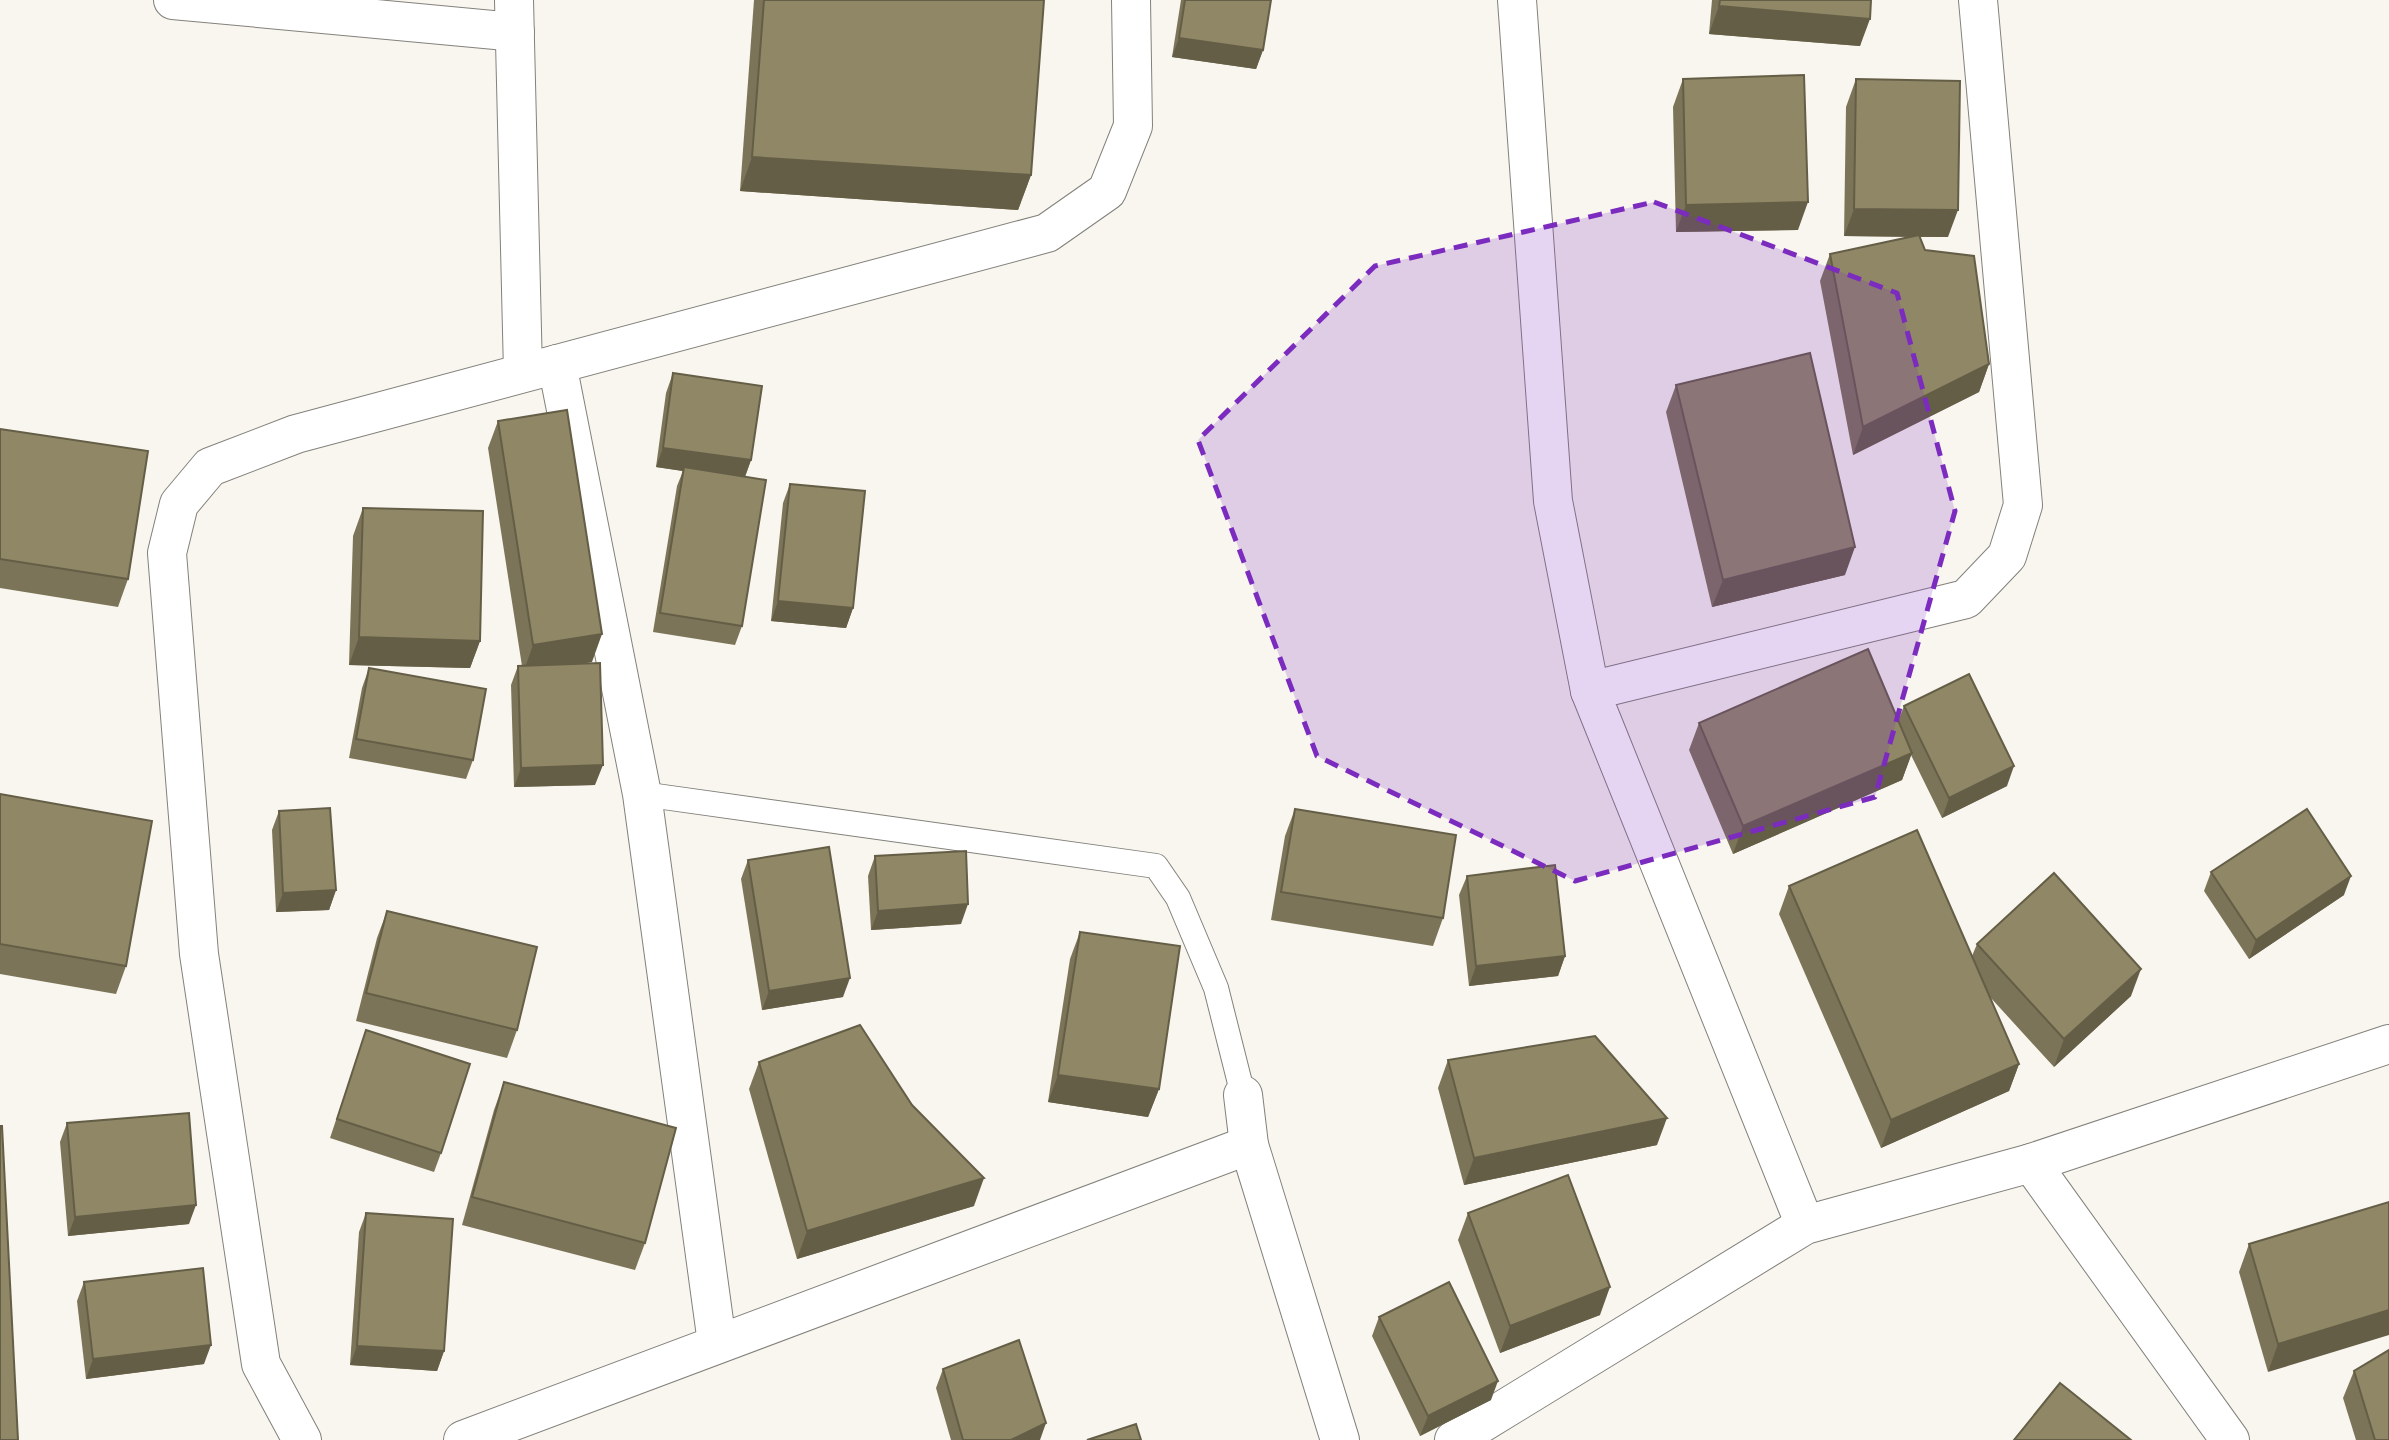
<svg xmlns="http://www.w3.org/2000/svg" width="2389" height="1440" viewBox="0 0 2389 1440" font-family="Overpass,sans-serif">
  <rect width="100%" height="100%" fill="#f8f6ef"/>
  <g fill="none" stroke-linecap="round" stroke-linejoin="round">
    <g stroke="#83817b" stroke-width="26">
      <path id="lane" d="M 642,794 L 1156,866 L 1178,898 L 1216,988 L 1243,1095"/>
    </g>
    <g stroke="#83817b" stroke-width="40">
      <g id="street">
        <path d="M 173,0 L 515,32"/>
        <path d="M 514,0 L 523,372"/>
        <path d="M 1517,0 L 1553,501 L 1590,691"/>
        <path d="M 557,364 L 642,794 L 717,1343"/>
        <path d="M 1243,1095 L 1249,1145 L 1340,1440"/>
        <path d="M 2031,1163 L 2230,1440"/>
        <path d="M 1805,1225 L 1590,691 L 1966,599 L 2007,556 L 2023,505 L 1978,0"/>
        <path d="M 302,1440 L 261,1364 L 199,954 L 167,553 L 179,504 L 210,467 L 296,434 L 1047,233 L 1107,191 L 1133,126 L 1131,0"/>
        <path d="M 463,1440 L 1249,1145"/>
        <path d="M 1454,1440 L 1805,1225 L 2031,1163 L 2389,1044"/>
      </g>
    </g>
    <use href="#lane" stroke="#fff" stroke-width="24"/>
    <use href="#street" stroke="#fff" stroke-width="38"/>
  </g>
  <g fill="#7c7458">
    <path d="M 754,0 L 1044,0 L 1031,175 L 1018,210 L 740,191 Z"/>
    <path d="M 1181,0 L 1271,0 L 1263,50 L 1256,69 L 1172,57 Z"/>
    <path d="M 1712,0 L 1871,0 L 1860,46 L 1709,34 Z"/>
    <path d="M 1683,79 L 1798,230 L 1676,232 L 1673,107 Z"/>
    <path d="M 1856,79 L 1948,237 L 1920,237 L 1925,250 L 1989,364 L 1979,392 L 1853,455 L 1820,281 L 1830,254 L 1908,237 L 1844,236 L 1846,107 Z"/>
    <path d="M 673,373 L 751,460 L 745,477 L 742,626 L 735,645 L 653,632 L 677,486 L 683,471 L 656,467 L 666,393 Z"/>
    <path d="M 1676,385 L 1845,575 L 1712,607 L 1666,412 Z"/>
    <path d="M 498,421 L 592,662 L 579,664 L 595,785 L 514,787 L 511,685 L 518,666 L 522,666 L 488,448 Z"/>
    <path d="M 0,429 L 128,579 L 118,607 L 0,588 Z"/>
    <path d="M 790,484 L 853,608 L 846,628 L 771,621 L 783,503 Z"/>
    <path d="M 363,508 L 480,641 L 470,668 L 349,665 L 353,536 Z"/>
    <path d="M 369,668 L 473,760 L 466,779 L 349,758 L 362,688 Z"/>
    <path d="M 1904,706 L 2007,786 L 1942,818 L 1911,755 L 1902,780 L 1733,854 L 1689,750 L 1699,723 L 1898,721 Z"/>
    <path d="M 0,794 L 126,966 L 116,994 L 0,974 Z"/>
    <path d="M 1295,809 L 1443,918 L 1433,946 L 1271,920 L 1285,836 Z"/>
    <path d="M 279,811 L 336,890 L 329,910 L 276,912 L 272,830 Z"/>
    <path d="M 875,856 L 961,924 L 871,930 L 868,876 Z"/>
    <path d="M 748,860 L 843,997 L 762,1010 L 741,879 Z"/>
    <path d="M 2211,872 L 2344,895 L 2249,959 L 2204,891 Z"/>
    <path d="M 1467,876 L 1565,956 L 1558,976 L 1469,986 L 1459,895 Z"/>
    <path d="M 1789,886 L 1972,956 L 1977,944 L 2131,996 L 2054,1067 L 1990,997 L 2019,1064 L 2009,1091 L 1881,1148 L 1779,914 Z"/>
    <path d="M 387,911 L 517,1030 L 507,1058 L 356,1021 L 377,938 Z"/>
    <path d="M 1080,932 L 1159,1089 L 1148,1117 L 1048,1102 L 1070,959 Z"/>
    <path d="M 366,1030 L 441,1153 L 434,1172 L 330,1138 Z"/>
    <path d="M 1448,1060 L 1657,1145 L 1464,1185 L 1438,1088 Z"/>
    <path d="M 759,1062 L 974,1206 L 797,1259 L 749,1089 Z"/>
    <path d="M 504,1082 L 645,1243 L 635,1270 L 462,1225 L 494,1110 Z"/>
    <path d="M 67,1123 L 189,1224 L 68,1236 L 60,1142 Z"/>
    <path d="M 2389,1202 L 2268,1372 L 2239,1272 L 2249,1244 Z"/>
    <path d="M 366,1213 L 444,1351 L 437,1371 L 350,1365 L 359,1232 Z"/>
    <path d="M 1468,1213 L 1600,1315 L 1500,1353 L 1458,1240 Z"/>
    <path d="M 84,1282 L 204,1364 L 86,1379 L 77,1301 Z"/>
    <path d="M 1379,1317 L 1491,1400 L 1420,1436 L 1372,1336 Z"/>
    <path d="M 943,1369 L 1040,1440 L 951,1440 L 936,1388 Z"/>
    <path d="M 2354,1371 L 2389,1440 L 2356,1440 L 2343,1398 Z"/>
  </g>
  <g fill="#655e47">
    <path d="M 1719,6 L 1870,19 L 1860,46 L 1709,34 Z"/>
    <path d="M 1179,38 L 1263,50 L 1256,69 L 1172,57 Z"/>
    <path d="M 752,157 L 1031,175 L 1018,210 L 740,191 Z"/>
    <path d="M 1808,202 L 1798,230 L 1676,232 L 1686,205 Z"/>
    <path d="M 1854,209 L 1958,210 L 1948,237 L 1844,236 Z"/>
    <path d="M 1989,364 L 1979,392 L 1853,455 L 1863,427 Z"/>
    <path d="M 663,448 L 751,460 L 744,479 L 684,467 L 683,471 L 656,467 Z"/>
    <path d="M 1855,547 L 1845,575 L 1712,607 L 1723,580 Z"/>
    <path d="M 778,601 L 853,608 L 846,628 L 771,621 Z"/>
    <path d="M 602,634 L 592,662 L 523,673 L 533,645 Z"/>
    <path d="M 359,637 L 480,641 L 470,668 L 349,665 Z"/>
    <path d="M 1912,753 L 1902,780 L 1733,854 L 1743,826 Z"/>
    <path d="M 603,765 L 595,785 L 514,787 L 521,768 Z"/>
    <path d="M 2014,766 L 2007,786 L 1942,818 L 1949,798 Z"/>
    <path d="M 2351,876 L 2344,895 L 2249,959 L 2256,940 Z"/>
    <path d="M 336,890 L 329,910 L 276,912 L 283,893 Z"/>
    <path d="M 968,904 L 961,924 L 871,930 L 878,911 Z"/>
    <path d="M 1565,956 L 1558,976 L 1469,986 L 1476,966 Z"/>
    <path d="M 2141,969 L 2131,996 L 2054,1067 L 2064,1039 Z"/>
    <path d="M 850,978 L 843,997 L 762,1010 L 769,991 Z"/>
    <path d="M 2019,1064 L 2009,1091 L 1881,1148 L 1891,1120 Z"/>
    <path d="M 1058,1075 L 1159,1089 L 1148,1117 L 1048,1102 Z"/>
    <path d="M 1667,1118 L 1657,1145 L 1464,1185 L 1474,1158 Z"/>
    <path d="M 984,1178 L 974,1206 L 797,1259 L 807,1231 Z"/>
    <path d="M 196,1205 L 189,1224 L 68,1236 L 75,1217 Z"/>
    <path d="M 1610,1287 L 1600,1315 L 1500,1353 L 1510,1326 Z"/>
    <path d="M 2389,1310 L 2389,1335 L 2268,1372 L 2278,1344 Z"/>
    <path d="M 211,1345 L 204,1364 L 86,1379 L 93,1359 Z"/>
    <path d="M 357,1346 L 444,1351 L 437,1371 L 350,1365 Z"/>
    <path d="M 1498,1381 L 1491,1400 L 1420,1436 L 1428,1416 Z"/>
    <path d="M 1046,1423 L 1040,1440 L 1011,1440 Z"/>
  </g>
  <g fill="#908766" stroke="#655e47" stroke-width="2">
    <path d="M 764,0 L 1044,0 L 1031,175 L 752,157 Z"/>
    <path d="M 1185,0 L 1271,0 L 1263,50 L 1179,38 Z"/>
    <path d="M 1720,0 L 1871,0 L 1870,19 L 1719,6 Z"/>
    <path d="M 1804,75 L 1808,202 L 1686,205 L 1683,79 Z"/>
    <path d="M 1856,79 L 1960,81 L 1958,210 L 1854,209 Z"/>
    <path d="M 1919,235 L 1925,250 L 1974,256 L 1989,364 L 1863,427 L 1830,254 Z"/>
    <path d="M 1810,353 L 1855,547 L 1723,580 L 1676,385 Z"/>
    <path d="M 673,373 L 762,386 L 751,460 L 663,448 Z"/>
    <path d="M 567,410 L 602,634 L 533,645 L 498,421 Z"/>
    <path d="M 0,429 L 148,451 L 128,579 L 0,559 Z"/>
    <path d="M 684,467 L 766,480 L 742,626 L 660,613 Z"/>
    <path d="M 790,484 L 865,491 L 853,608 L 778,601 Z"/>
    <path d="M 363,508 L 483,511 L 480,641 L 359,637 Z"/>
    <path d="M 1868,649 L 1912,753 L 1743,826 L 1699,723 Z"/>
    <path d="M 600,663 L 603,765 L 521,768 L 518,666 Z"/>
    <path d="M 369,668 L 486,689 L 473,760 L 356,739 Z"/>
    <path d="M 1969,674 L 2014,766 L 1949,798 L 1904,706 Z"/>
    <path d="M 0,794 L 152,821 L 126,966 L 0,944 Z"/>
    <path d="M 330,808 L 336,890 L 283,893 L 279,811 Z"/>
    <path d="M 1295,809 L 1456,835 L 1443,918 L 1281,892 Z"/>
    <path d="M 2307,809 L 2351,876 L 2256,940 L 2211,872 Z"/>
    <path d="M 1917,830 L 2019,1064 L 1891,1120 L 1789,886 Z"/>
    <path d="M 829,847 L 850,978 L 769,991 L 748,860 Z"/>
    <path d="M 966,851 L 968,904 L 878,911 L 875,856 Z"/>
    <path d="M 1555,865 L 1565,956 L 1476,966 L 1467,876 Z"/>
    <path d="M 2054,873 L 2141,969 L 2064,1039 L 1977,944 Z"/>
    <path d="M 387,911 L 537,947 L 517,1030 L 366,993 Z"/>
    <path d="M 1080,932 L 1180,946 L 1159,1089 L 1058,1075 Z"/>
    <path d="M 860,1025 L 912,1105 L 984,1178 L 807,1231 L 759,1062 Z"/>
    <path d="M 366,1030 L 470,1064 L 441,1153 L 337,1119 Z"/>
    <path d="M 1595,1036 L 1667,1118 L 1474,1158 L 1448,1060 Z"/>
    <path d="M 504,1082 L 676,1128 L 645,1243 L 472,1197 Z"/>
    <path d="M 189,1113 L 196,1205 L 75,1217 L 67,1123 Z"/>
    <path d="M 0,1126 L 2,1126 L 18,1440 L 0,1440 Z"/>
    <path d="M 1568,1175 L 1610,1287 L 1510,1326 L 1468,1213 Z"/>
    <path d="M 2389,1202 L 2389,1310 L 2278,1344 L 2249,1244 Z"/>
    <path d="M 366,1213 L 453,1219 L 444,1351 L 357,1346 Z"/>
    <path d="M 203,1268 L 211,1345 L 93,1359 L 84,1282 Z"/>
    <path d="M 1449,1282 L 1498,1381 L 1428,1416 L 1379,1317 Z"/>
    <path d="M 1019,1340 L 1046,1423 L 1011,1440 L 963,1440 L 943,1369 Z"/>
    <path d="M 2389,1350 L 2389,1440 L 2375,1440 L 2354,1371 Z"/>
    <path d="M 2060,1383 L 2131,1440 L 2014,1440 Z"/>
    <path d="M 1136,1424 L 1141,1440 L 1087,1440 Z"/>
  </g>
  <path fill="#7b2cbf" fill-opacity="0.2" stroke="#7b2cbf" stroke-width="5" stroke-dasharray="14 9" stroke-linejoin="round" d="M 1654,202 L 1897,293 L 1955,511 L 1875,797 L 1575,881 L 1317,756 L 1198,440 L 1375,266 Z"/>
</svg>
